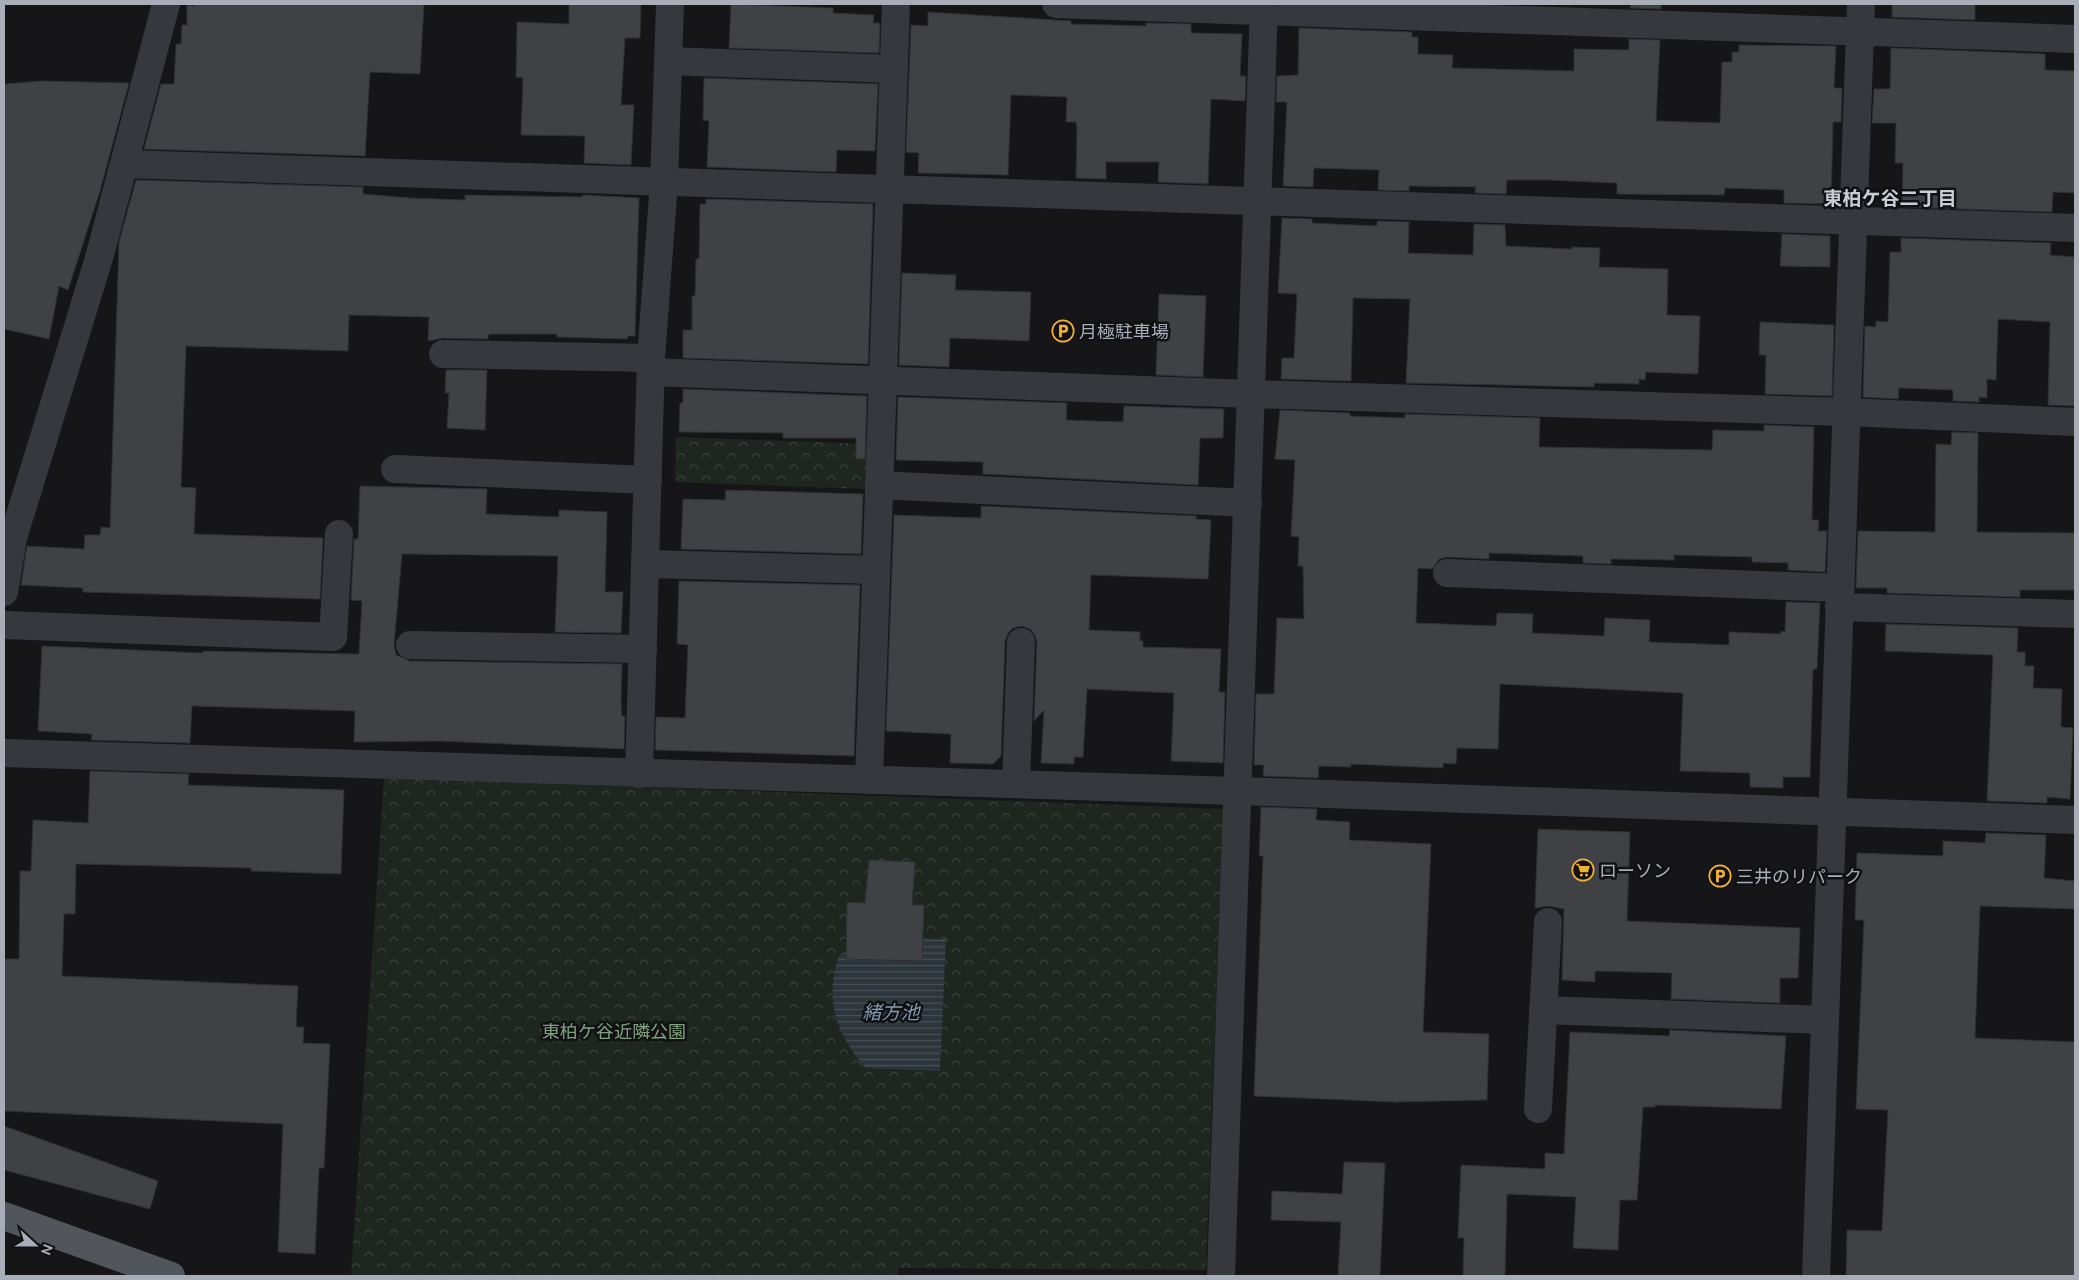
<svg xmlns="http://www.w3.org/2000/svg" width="2079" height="1280" viewBox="0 0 2079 1280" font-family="Ubuntu,'Noto Sans JP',sans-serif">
  <defs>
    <pattern id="park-crowns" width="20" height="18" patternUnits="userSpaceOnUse" patternTransform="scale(1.25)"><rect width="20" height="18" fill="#1e261f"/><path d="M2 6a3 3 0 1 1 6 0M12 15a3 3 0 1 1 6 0" fill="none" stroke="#3c433d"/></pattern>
    <pattern id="water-rules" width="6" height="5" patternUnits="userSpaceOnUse" patternTransform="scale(1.25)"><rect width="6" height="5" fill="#2c353c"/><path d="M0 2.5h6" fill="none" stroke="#485056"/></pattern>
  </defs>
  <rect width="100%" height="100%" fill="#161618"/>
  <g fill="url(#park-crowns)">
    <path d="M 676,437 L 869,444 L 867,489 L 675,482 Z"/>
    <path d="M 384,777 L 1223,809 L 1206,1270 L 899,1268 L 898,1276 L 356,1276 L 351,1274 Z"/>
  </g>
  <path fill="url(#water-rules)" d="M 923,938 L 946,939 L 940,1071 L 865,1068 C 836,1032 824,1001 839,956 L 846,951 L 846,959 Z"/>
  <g fill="#404145" stroke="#303034">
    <path d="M 194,4 L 424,4 L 420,74 L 370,72 L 365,156 L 144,149 L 161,84 L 174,84 L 176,44 L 181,44 L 182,25 L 187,25 L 187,5 L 194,6 Z"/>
    <path d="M 569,4 L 641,4 L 640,38 L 625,38 L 621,105 L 634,105 L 631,165 L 584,163 L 585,136 L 521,135 L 523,78 L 516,77 L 517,22 L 569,24 Z"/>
    <path d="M 731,4 L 833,8 L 833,13 L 874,15 L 873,23 L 880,23 L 879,53 L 729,48 Z"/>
    <path d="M 1631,4 L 1661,4 L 1661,9 L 1630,8 Z"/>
    <path d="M 1892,4 L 1975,4 L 1975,20 L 1892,17 Z"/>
    <path d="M 928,12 L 1071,21 L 1071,24 L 1146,26 L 1146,23 L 1191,24 L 1191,33 L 1242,34 L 1240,76 L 1246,76 L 1245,101 L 1211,99 L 1208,184 L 1158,182 L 1159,162 L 1106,162 L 1106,179 L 1076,178 L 1077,128 L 1076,122 L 1066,122 L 1067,97 L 1011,95 L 1008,175 L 918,173 L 919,153 L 906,152 L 911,25 L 928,26 Z"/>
    <path d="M 1299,28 L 1412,32 L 1412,37 L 1418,37 L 1418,54 L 1453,55 L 1452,68 L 1574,71 L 1574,49 L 1629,50 L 1629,39 L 1660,40 L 1656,121 L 1720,123 L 1722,62 L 1732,62 L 1732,52 L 1739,52 L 1739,45 L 1836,46 L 1834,88 L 1842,88 L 1841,122 L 1833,122 L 1831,204 L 1784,203 L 1784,190 L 1725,188 L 1724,195 L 1617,194 L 1617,183 L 1548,180 L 1507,180 L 1506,194 L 1475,193 L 1476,187 L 1409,186 L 1409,191 L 1378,190 L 1379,170 L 1314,168 L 1313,187 L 1283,186 L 1287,102 L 1276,102 L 1277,76 L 1298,75 Z"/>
    <path d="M 1891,48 L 2045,54 L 2045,70 L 2075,71 L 2075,193 L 2053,192 L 2052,212 L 1902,207 L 1903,163 L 1895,163 L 1896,123 L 1872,123 L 1874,89 L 1890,89 Z"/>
    <path d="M 704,78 L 878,84 L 875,151 L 837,150 L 836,172 L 707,167 L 709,121 L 703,120 Z"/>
    <path d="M 41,81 L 129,83 L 100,191 L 68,290 L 59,286 L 49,339 L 4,329 L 4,84 Z"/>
    <path d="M 136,180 L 363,187 L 363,194 L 410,198 L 465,200 L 465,195 L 582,197 L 583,195 L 639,198 L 635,336 L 628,336 L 627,339 L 557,337 L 557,334 L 492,334 L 488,335 L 488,339 L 443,338 L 428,341 L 429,317 L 349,315 L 348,351 L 186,346 L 181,487 L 196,488 L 194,534 L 323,538 L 320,599 L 83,592 L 83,588 L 21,585 L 27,546 L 84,549 L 85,535 L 100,535 L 101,527 L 110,528 L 119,242 Z"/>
    <path d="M 706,199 L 873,204 L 868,364 L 683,358 L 683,330 L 692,330 L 692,296 L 695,296 L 696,259 L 699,259 L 700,204 L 706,204 Z"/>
    <path d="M 1282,218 L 1312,219 L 1312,223 L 1377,226 L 1377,221 L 1409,222 L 1408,253 L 1473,255 L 1474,224 L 1505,225 L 1506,246 L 1572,249 L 1572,247 L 1600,248 L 1599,267 L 1668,269 L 1667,315 L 1700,316 L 1698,374 L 1646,372 L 1645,380 L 1639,379 L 1639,384 L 1594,383 L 1594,387 L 1406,383 L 1410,299 L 1353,298 L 1351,381 L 1281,379 L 1282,358 L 1294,358 L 1297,294 L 1278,293 Z"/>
    <path d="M 1782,234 L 1830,236 L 1830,267 L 1780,266 Z"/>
    <path d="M 1901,238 L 2051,243 L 2050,255 L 2075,257 L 2075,406 L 2048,405 L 2050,322 L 1998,319 L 1996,380 L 1987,379 L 1987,398 L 1979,397 L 1979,402 L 1953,401 L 1953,390 L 1899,388 L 1898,399 L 1863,397 L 1865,326 L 1876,327 L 1876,321 L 1888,322 L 1890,252 L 1901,252 Z"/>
    <path d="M 902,273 L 956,275 L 955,290 L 1031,292 L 1029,341 L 950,338 L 949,367 L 899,365 Z"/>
    <path d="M 1159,294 L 1206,296 L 1203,377 L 1156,375 Z"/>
    <path d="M 1760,322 L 1834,325 L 1832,396 L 1765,394 L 1766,355 L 1759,355 Z"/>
    <path d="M 446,370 L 487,370 L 485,430 L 447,428 L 449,393 L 445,393 Z"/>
    <path d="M 683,389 L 867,396 L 865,459 L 856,459 L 856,438 L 783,438 L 783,433 L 679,432 L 680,403 L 683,403 Z"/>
    <path d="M 898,397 L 1067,403 L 1066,420 L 1123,422 L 1124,406 L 1224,409 L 1223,438 L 1200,438 L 1198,485 L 983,474 L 983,462 L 896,460 Z"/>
    <path d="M 1280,410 L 1350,413 L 1350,416 L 1405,418 L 1405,414 L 1540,418 L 1539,447 L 1712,450 L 1713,430 L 1764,431 L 1764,425 L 1814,427 L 1812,520 L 1819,520 L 1818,531 L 1827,531 L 1825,572 L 1788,570 L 1788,563 L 1752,562 L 1752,557 L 1674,555 L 1674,560 L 1611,559 L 1611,564 L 1583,563 L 1583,556 L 1489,553 L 1489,559 L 1447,557 L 1439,559 L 1432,569 L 1418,568 L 1416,623 L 1496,626 L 1497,613 L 1533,614 L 1532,633 L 1604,636 L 1605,618 L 1650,620 L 1649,642 L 1729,645 L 1729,632 L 1781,634 L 1781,631 L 1785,632 L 1786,602 L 1820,603 L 1817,669 L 1813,669 L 1810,777 L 1783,777 L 1783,788 L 1750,787 L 1750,773 L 1680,771 L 1683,693 L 1500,684 L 1498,749 L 1457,748 L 1456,764 L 1443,763 L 1443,768 L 1351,764 L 1351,767 L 1319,766 L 1318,778 L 1263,776 L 1264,765 L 1254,765 L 1256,694 L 1274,694 L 1277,618 L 1304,619 L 1303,566 L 1298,566 L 1299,537 L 1291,536 L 1295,460 L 1275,459 Z"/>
    <path d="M 1952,432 L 1978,433 L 1977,532 L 2075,533 L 2075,590 L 2020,590 L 2020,597 L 1887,593 L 1887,588 L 1856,588 L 1858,531 L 1935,532 L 1936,444 L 1951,445 Z"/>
    <path d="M 360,486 L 487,489 L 486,514 L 559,517 L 559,510 L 607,512 L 605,592 L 623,592 L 621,633 L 555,632 L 558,556 L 402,554 L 394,645 L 396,655 L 410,661 L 622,664 L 621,703 L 622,716 L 625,716 L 624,749 L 439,741 L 354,742 L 355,711 L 192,706 L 190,743 L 91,740 L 92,734 L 38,731 L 42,646 L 203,653 L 203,651 L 359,654 L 362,601 L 351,600 L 354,539 L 358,539 Z"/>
    <path d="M 726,490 L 863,494 L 861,554 L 681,549 L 683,499 L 725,500 Z"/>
    <path d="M 981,506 L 1196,516 L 1196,519 L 1211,520 L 1208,579 L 1091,575 L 1089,630 L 1140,632 L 1140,641 L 1143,641 L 1143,647 L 1221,649 L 1219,692 L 1225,692 L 1223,763 L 1171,761 L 1174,693 L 1087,689 L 1083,757 L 1074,757 L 1074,764 L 1041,763 L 1044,710 L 1034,721 L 1037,642 L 1035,635 L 1030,629 L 1022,626 L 1013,628 L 1008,633 L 1005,641 L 1001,756 L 993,764 L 950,763 L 951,734 L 886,731 L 894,515 L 981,518 Z"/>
    <path d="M 679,581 L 860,585 L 854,756 L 655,750 L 656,717 L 685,718 L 688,645 L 677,644 Z"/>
    <path d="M 1886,624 L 2018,628 L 2017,652 L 2025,652 L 2025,666 L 2034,666 L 2033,688 L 2062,689 L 2061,727 L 2073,728 L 2070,799 L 2047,797 L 2047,803 L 1987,801 L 1993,655 L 1885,651 Z"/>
    <path d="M 90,771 L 189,774 L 188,785 L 344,790 L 341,874 L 251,871 L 251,868 L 76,864 L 75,914 L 64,914 L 62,976 L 298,986 L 296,1027 L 304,1027 L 303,1043 L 330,1044 L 324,1168 L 319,1168 L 315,1254 L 278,1252 L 283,1124 L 4,1111 L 4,959 L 19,959 L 20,871 L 31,871 L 33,820 L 88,823 Z"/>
    <path d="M 1261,807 L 1317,809 L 1316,820 L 1350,822 L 1349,840 L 1431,844 L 1423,1032 L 1489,1034 L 1487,1100 L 1395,1102 L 1254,1096 L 1263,856 L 1259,856 Z"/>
    <path d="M 1538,829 L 1630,832 L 1627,921 L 1800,928 L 1798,978 L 1780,978 L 1780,1003 L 1671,999 L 1672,973 L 1595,971 L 1595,982 L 1562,980 L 1564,909 L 1548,906 L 1535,908 Z"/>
    <path d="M 1986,833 L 2046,835 L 2044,878 L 2075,881 L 2075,909 L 1980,906 L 1975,1038 L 2075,1042 L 2075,1276 L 1846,1276 L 1847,1230 L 1882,1231 L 1888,1110 L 1856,1109 L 1864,920 L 1855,920 L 1857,853 L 1943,856 L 1943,841 L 1985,843 Z"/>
    <path d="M 869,860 L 915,862 L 912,905 L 924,905 L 922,961 L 846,959 L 847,902 L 865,903 Z"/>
    <path d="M 1670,1030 L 1786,1036 L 1781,1109 L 1655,1105 L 1655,1107 L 1643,1107 L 1637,1200 L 1620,1200 L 1618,1250 L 1573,1248 L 1576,1197 L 1507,1194 L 1505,1276 L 1463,1276 L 1464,1238 L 1458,1238 L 1461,1165 L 1545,1169 L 1545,1153 L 1564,1154 L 1570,1032 L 1669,1036 Z"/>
    <path d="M 4,1126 L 158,1181 L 150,1209 L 4,1170 Z"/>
    <path d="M 1344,1162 L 1385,1163 L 1380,1276 L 1338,1275 L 1341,1222 L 1271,1220 L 1272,1191 L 1342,1194 Z"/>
  </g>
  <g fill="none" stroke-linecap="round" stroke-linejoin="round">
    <g stroke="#37383d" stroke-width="28">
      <path d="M 1056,4 L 2075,39"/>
      <path d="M 668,61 L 894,69"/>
      <path d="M 125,164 L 2075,228"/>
      <path d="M 443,354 L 651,358"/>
      <path d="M 651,372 L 1251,394 L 1846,412 L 2075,422"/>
      <path d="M 395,469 L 648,480"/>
      <path d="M 879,485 L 1248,503"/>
      <path d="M 645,564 L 876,570"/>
      <path d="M 1447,573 L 1840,588"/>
      <path d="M 4,592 L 13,538 L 99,258 L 166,4"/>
      <path d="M 1839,607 L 2075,614"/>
      <path d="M 4,625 L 333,637 L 339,534"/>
      <path d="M 410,645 L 643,649"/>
      <path d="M 4,753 L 1269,792 L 2075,820"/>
      <path d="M 639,774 L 651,358 L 664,182 L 670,4"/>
      <path d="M 869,780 L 896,4"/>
      <path d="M 1016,784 L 1021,642"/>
      <path d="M 1543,1010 L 1825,1020"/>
      <path d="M 1538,1109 L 1548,922"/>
      <path d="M 1221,1276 L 1264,4"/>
      <path d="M 1816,1276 L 1861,4"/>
    </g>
    <path stroke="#53555c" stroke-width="28" d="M 4,1216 L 171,1276"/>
  </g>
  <defs>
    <g id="parking-ring" transform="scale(1.125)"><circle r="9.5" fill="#111113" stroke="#f2b134" stroke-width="1.5"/><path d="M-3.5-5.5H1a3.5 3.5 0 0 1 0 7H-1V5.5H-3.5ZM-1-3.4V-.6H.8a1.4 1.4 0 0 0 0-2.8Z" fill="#f2b134"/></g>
    <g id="supermarket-ring" transform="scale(1.125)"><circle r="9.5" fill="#111113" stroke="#f2b134" stroke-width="1.5"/><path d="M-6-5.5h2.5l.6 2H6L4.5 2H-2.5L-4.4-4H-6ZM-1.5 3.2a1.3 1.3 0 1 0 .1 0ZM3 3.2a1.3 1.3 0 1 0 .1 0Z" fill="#f2b134"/></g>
  </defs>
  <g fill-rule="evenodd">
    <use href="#parking-ring" x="1063" y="331"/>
    <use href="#supermarket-ring" x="1583" y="870"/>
    <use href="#parking-ring" x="1720" y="876"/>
  </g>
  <g text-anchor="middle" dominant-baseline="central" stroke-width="5" stroke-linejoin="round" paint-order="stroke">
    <g font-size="18" fill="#a8adb8" stroke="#111113" text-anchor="start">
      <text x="1079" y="331">月極駐車場</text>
      <text x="1599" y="870">ローソン</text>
      <text x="1736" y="876">三井のリパーク</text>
    </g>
    <g font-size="18" fill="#7fa381" stroke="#111113">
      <text x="614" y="1031">東柏ケ谷近隣公園</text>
    </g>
    <g font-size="19" font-weight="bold" fill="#c9ccd4" stroke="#111113">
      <text x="1890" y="198">東柏ケ谷二丁目</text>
    </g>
    <g font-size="19" font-style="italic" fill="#7f9bb3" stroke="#111113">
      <text x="891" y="1012">緒方池</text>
    </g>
  </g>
  <rect width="2079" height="1280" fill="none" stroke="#a8adb8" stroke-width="10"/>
  <g transform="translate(35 1245) rotate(111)" stroke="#111113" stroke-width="4" paint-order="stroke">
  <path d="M0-4L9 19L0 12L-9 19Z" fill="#a8adb8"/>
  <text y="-8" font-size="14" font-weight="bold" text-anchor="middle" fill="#a8adb8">N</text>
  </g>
</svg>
